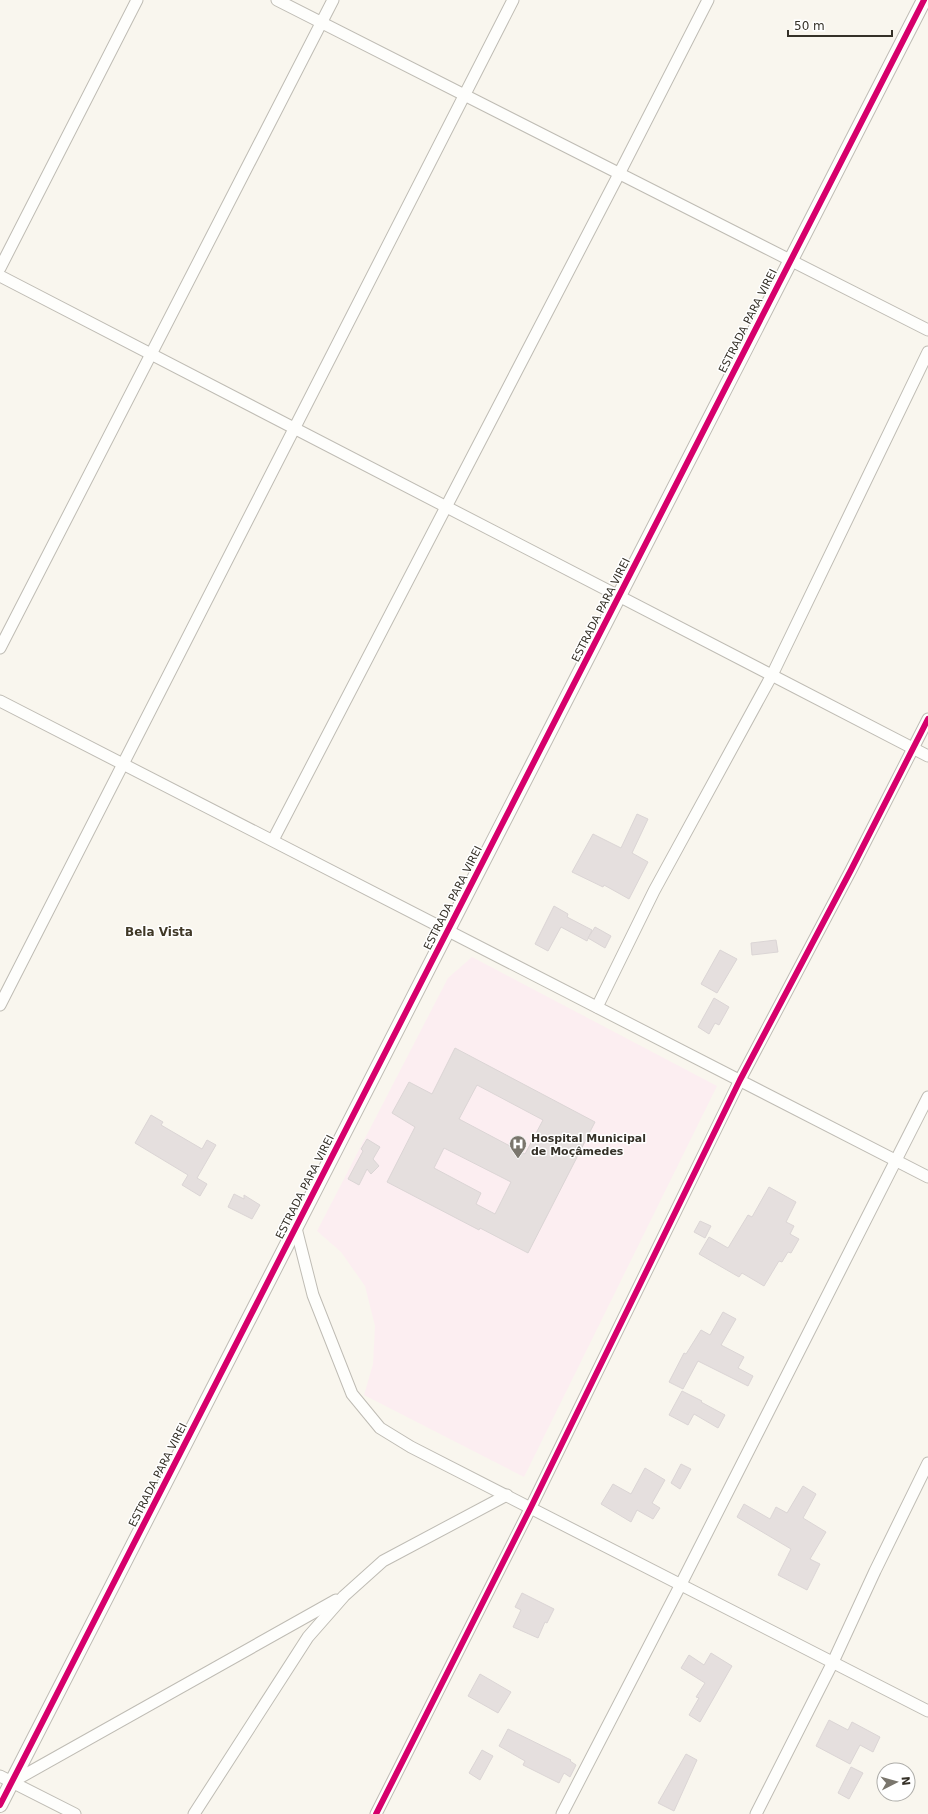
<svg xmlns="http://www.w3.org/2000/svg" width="928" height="1814" viewBox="0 0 928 1814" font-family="'DejaVu Sans',sans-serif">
  <rect width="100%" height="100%" fill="#f9f6ee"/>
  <path fill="#fceef1" d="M 472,957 L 717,1086 L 524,1477 L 364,1395 L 373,1364 L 375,1326 L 365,1286 L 341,1252 L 317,1231 L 448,978 Z"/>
  <g fill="#e5dfde" stroke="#dbd5d5" fill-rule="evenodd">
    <path d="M 637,814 L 648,819 L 632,853 L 648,862 L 629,899 L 604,885 L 603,887 L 572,872 L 593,834 L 621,848 Z"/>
    <path d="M 554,906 L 568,914 L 567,917 L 592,930 L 587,941 L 561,927 L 548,951 L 535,944 Z"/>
    <path d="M 595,927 L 611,936 L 605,948 L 588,938 Z"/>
    <path d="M 776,940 L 778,952 L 752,955 L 751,943 Z"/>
    <path d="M 720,950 L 737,959 L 717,993 L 701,984 Z"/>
    <path d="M 714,998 L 729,1007 L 719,1025 L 715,1023 L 709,1034 L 698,1027 Z"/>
    <path d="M 455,1048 L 595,1122 L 528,1253 L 480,1228 L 479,1230 L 387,1182 L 415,1127 L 392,1113 L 409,1082 L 432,1094 ZM 477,1085 L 543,1120 L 525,1154 L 459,1119 ZM 444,1148 L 511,1182 L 495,1214 L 476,1204 L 481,1193 L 434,1168 Z"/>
    <path d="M 151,1115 L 163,1122 L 161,1125 L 202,1149 L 207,1140 L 216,1145 L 197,1178 L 207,1184 L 200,1196 L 182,1185 L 188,1175 L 135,1143 Z"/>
    <path d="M 367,1139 L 380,1147 L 373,1159 L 379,1166 L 371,1174 L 367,1169 L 359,1185 L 348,1179 L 363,1151 L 361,1149 Z"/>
    <path d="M 769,1187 L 796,1202 L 786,1222 L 794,1226 L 790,1234 L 799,1239 L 791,1253 L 788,1252 L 782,1262 L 779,1261 L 764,1286 L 742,1273 L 739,1277 L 699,1254 L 709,1237 L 728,1248 L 748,1215 L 752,1217 Z"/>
    <path d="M 234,1194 L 244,1199 L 244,1195 L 260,1205 L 252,1219 L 228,1207 Z"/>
    <path d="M 700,1221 L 711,1226 L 705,1238 L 694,1232 Z"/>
    <path d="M 723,1312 L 736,1319 L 721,1345 L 744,1357 L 738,1368 L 753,1376 L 748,1386 L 698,1361 L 683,1389 L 669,1382 L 684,1353 L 686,1354 L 701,1330 L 710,1335 Z"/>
    <path d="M 682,1391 L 702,1401 L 701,1402 L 725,1415 L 718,1428 L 694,1414 L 688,1425 L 669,1415 Z"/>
    <path d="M 681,1464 L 691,1469 L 680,1489 L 671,1483 Z"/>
    <path d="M 645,1468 L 665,1480 L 652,1503 L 660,1508 L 653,1519 L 637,1510 L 631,1522 L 601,1504 L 613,1484 L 631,1494 Z"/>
    <path d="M 803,1486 L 816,1494 L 803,1518 L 826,1532 L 810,1559 L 820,1564 L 807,1590 L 778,1575 L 791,1549 L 737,1517 L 744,1504 L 770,1519 L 776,1507 L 787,1513 Z"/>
    <path d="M 522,1593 L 554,1609 L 547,1623 L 545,1622 L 538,1638 L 513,1627 L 521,1610 L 515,1607 Z"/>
    <path d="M 711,1653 L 732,1666 L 700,1722 L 689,1715 L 699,1698 L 696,1697 L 705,1683 L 681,1668 L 689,1655 L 704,1665 Z"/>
    <path d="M 480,1674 L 511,1692 L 498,1713 L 468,1696 Z"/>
    <path d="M 829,1720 L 848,1730 L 852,1722 L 880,1737 L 873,1752 L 860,1745 L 850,1764 L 816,1746 Z"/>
    <path d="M 508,1729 L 571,1760 L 570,1761 L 576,1765 L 570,1777 L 564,1773 L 559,1783 L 523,1765 L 525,1761 L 499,1746 Z"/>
    <path d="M 482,1750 L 493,1756 L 480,1780 L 469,1773 Z"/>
    <path d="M 686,1754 L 697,1760 L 674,1811 L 658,1803 Z"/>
    <path d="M 851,1767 L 863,1773 L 849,1799 L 838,1793 Z"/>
  </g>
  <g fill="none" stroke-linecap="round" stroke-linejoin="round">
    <g stroke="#bfbcb4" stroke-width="13">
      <g id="minor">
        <path d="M 277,0 L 928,330"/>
        <path d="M 0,268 L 137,0"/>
        <path d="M 0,276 L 928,756"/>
        <path d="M 0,648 L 333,0"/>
        <path d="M 0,701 L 928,1177"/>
        <path d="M 273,840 L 619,174 L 708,0"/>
        <path d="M 0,1005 L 513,0"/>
        <path d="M 597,1007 L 654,891 L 772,675 L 928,352"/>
        <path d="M 296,1228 L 313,1295 L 352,1394 L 380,1428 L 411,1447 L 928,1711"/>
        <path d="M 0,1776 L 75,1814"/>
        <path d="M 12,1782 L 336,1600"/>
        <path d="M 194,1814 L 308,1637 L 344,1596 L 383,1561 L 507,1495"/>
        <path d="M 376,1814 L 531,1507 L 740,1080 L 851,870 L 928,719"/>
        <path d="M 562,1814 L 681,1584 L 928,1097"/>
        <path d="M 756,1814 L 833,1662 L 875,1571 L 928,1463"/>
      </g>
    </g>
    <g stroke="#bfbcb4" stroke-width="16">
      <path id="tertiary" d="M 0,1805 L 924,0"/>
    </g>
    <use href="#minor" stroke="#fefefc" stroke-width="11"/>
    <use href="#tertiary" stroke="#fefefc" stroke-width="14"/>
    <g stroke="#fff" stroke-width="8">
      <g id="cycleway">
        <path d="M 0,1805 L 924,0"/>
        <path d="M 376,1814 L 531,1507 L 740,1080 L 851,870 L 928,719"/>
      </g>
    </g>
    <use href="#cycleway" stroke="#d6006c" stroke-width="6"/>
  </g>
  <defs>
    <g id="hospital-pin" transform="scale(0.9)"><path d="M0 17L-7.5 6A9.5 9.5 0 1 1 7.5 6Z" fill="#7a766d" stroke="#fff"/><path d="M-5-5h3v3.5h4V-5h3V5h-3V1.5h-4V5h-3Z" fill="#fff"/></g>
  </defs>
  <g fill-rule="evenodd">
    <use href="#hospital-pin" x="518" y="1144"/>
  </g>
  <g text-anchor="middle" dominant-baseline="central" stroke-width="3" stroke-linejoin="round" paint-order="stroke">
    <g font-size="11" fill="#353128" stroke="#fff">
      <text transform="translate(748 321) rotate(-63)">ESTRADA PARA VIREI</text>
      <text transform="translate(601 610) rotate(-63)">ESTRADA PARA VIREI</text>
      <text transform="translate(453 898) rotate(-63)">ESTRADA PARA VIREI</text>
      <text transform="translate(305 1187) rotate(-63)">ESTRADA PARA VIREI</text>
      <text transform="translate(158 1475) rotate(-63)">ESTRADA PARA VIREI</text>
    </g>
    <g font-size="11" font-weight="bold" fill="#353128" stroke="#fff" text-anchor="start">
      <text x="531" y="1138">Hospital Municipal<tspan x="531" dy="13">de Moçâmedes</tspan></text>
    </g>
    <g font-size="12" font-weight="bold" fill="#403826" stroke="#fff">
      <text x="159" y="932">Bela Vista</text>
    </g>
  </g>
  <g transform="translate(896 1782) rotate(84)"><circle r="19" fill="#ffffff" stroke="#aeada9"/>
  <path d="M0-3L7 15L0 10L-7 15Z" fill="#7a766d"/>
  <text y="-6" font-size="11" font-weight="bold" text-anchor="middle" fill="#353128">N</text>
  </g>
  <path d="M788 30v6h104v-6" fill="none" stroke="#353128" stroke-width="2"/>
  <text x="794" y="30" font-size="12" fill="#353128" stroke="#ffffff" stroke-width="3" paint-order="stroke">50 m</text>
</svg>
